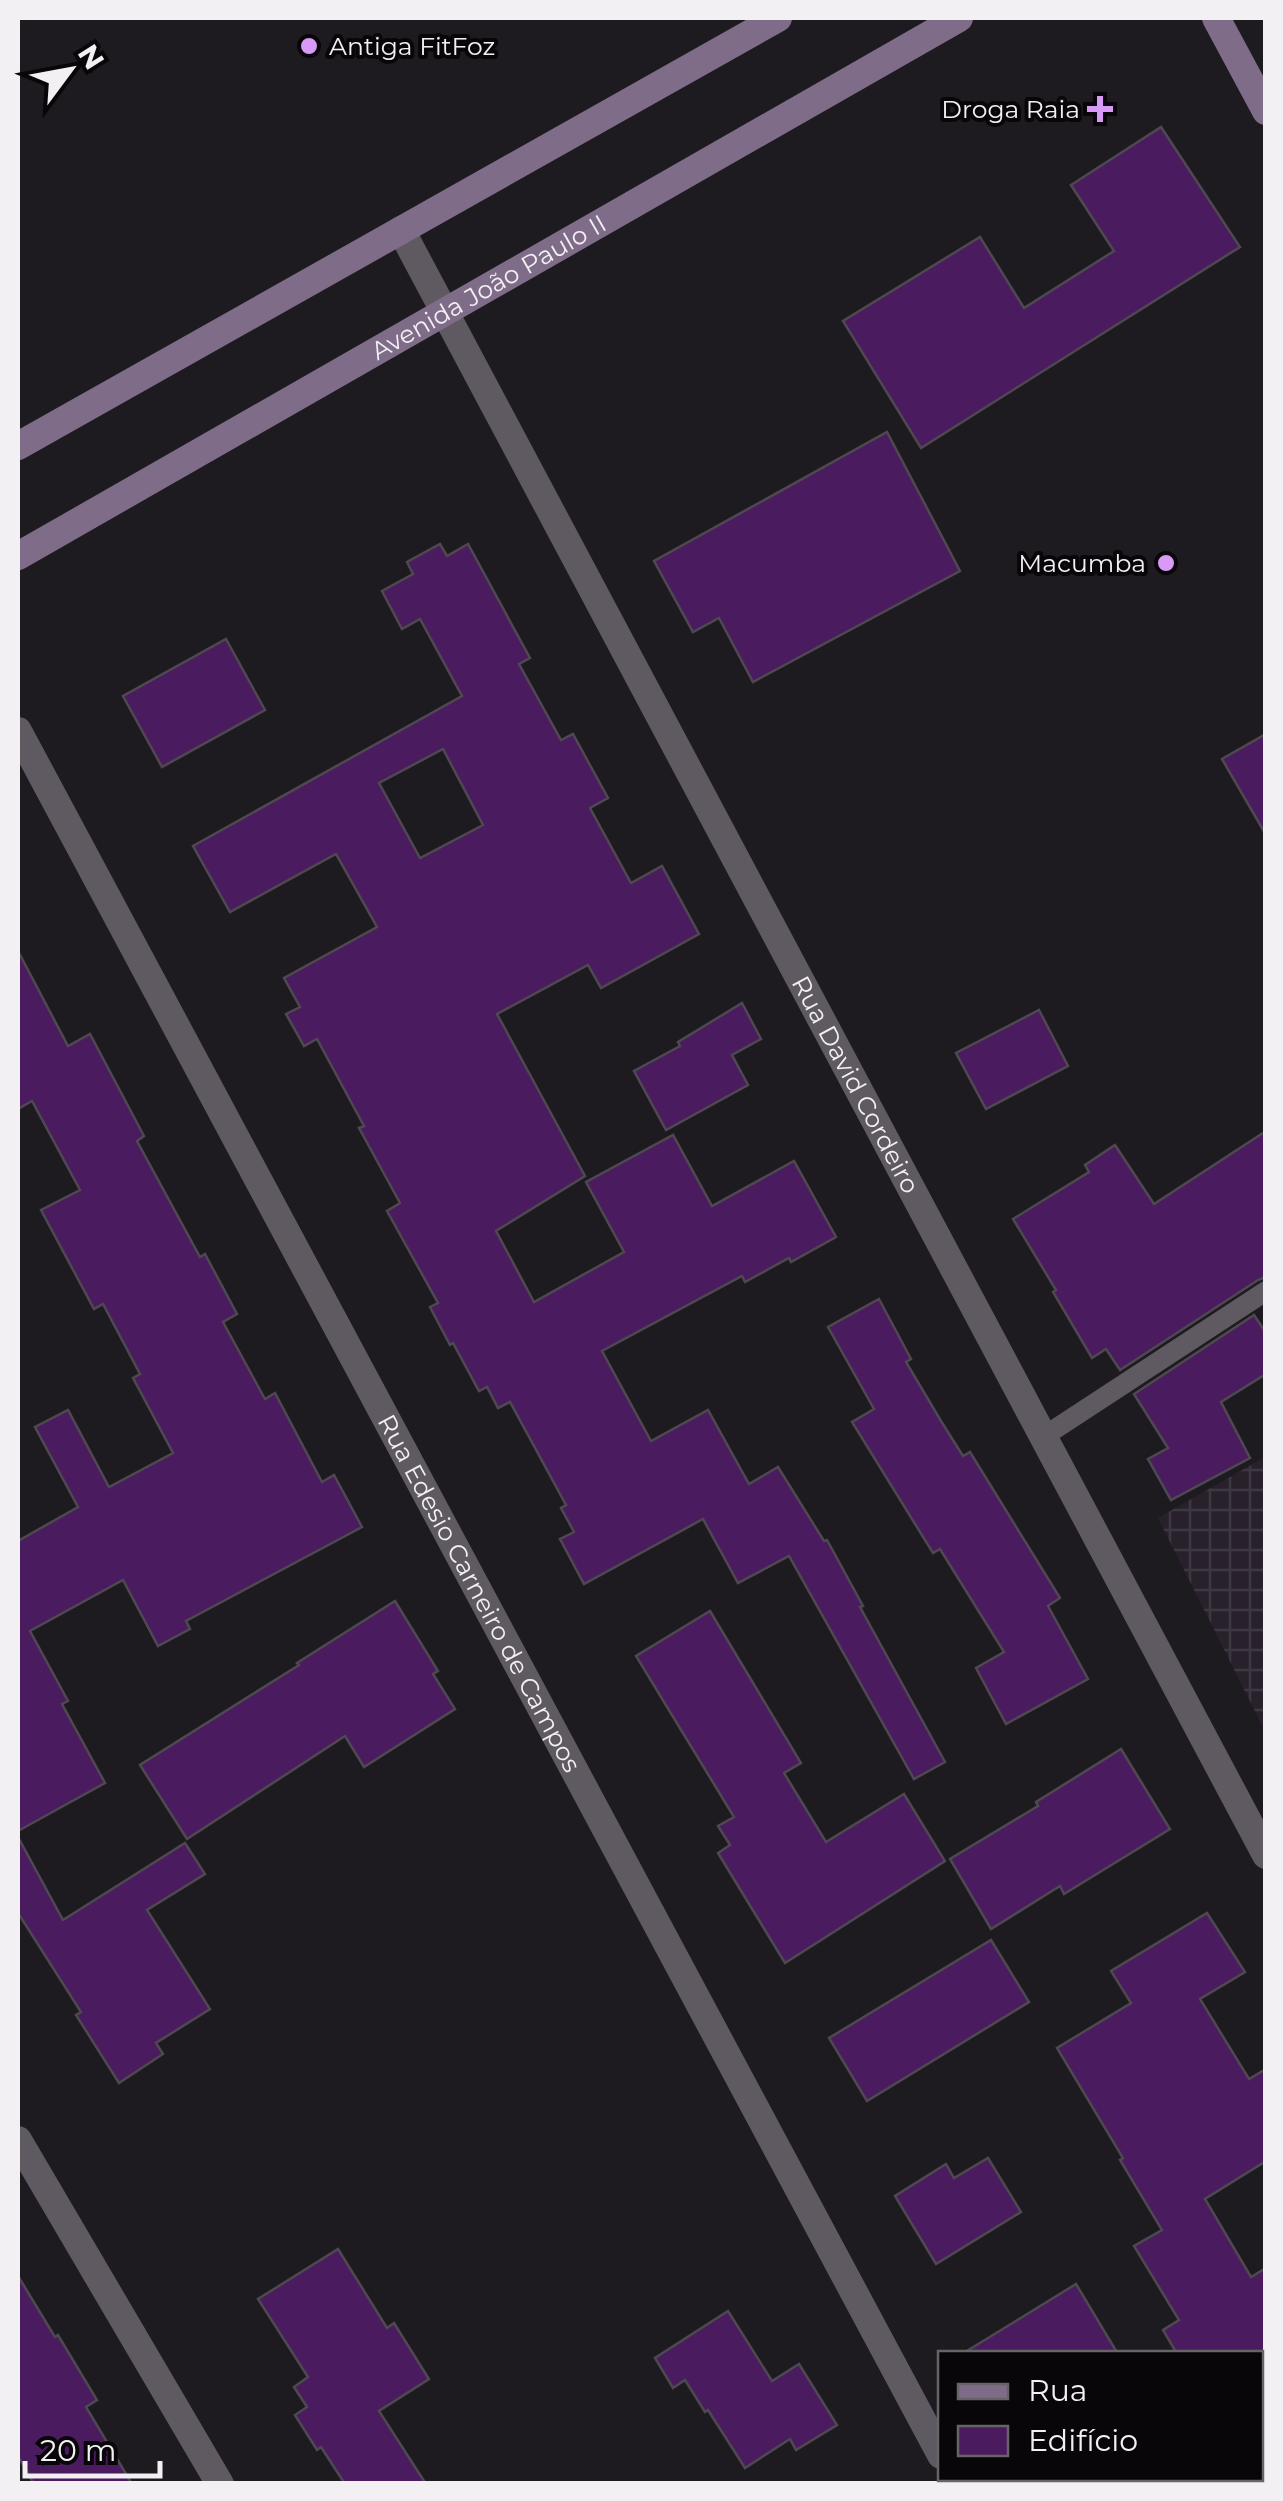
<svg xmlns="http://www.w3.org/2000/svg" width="1283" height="2501" viewBox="0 0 1283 2501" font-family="Montserrat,sans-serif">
  <defs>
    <pattern id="industrial-grid" width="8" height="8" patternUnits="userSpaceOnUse" patternTransform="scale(2.5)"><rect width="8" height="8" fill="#28212c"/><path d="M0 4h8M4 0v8" fill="none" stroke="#3d3741"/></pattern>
  </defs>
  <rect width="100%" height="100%" fill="#1e1b20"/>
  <path fill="url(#industrial-grid)" d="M 1265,1457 L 1265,1731 L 1158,1518 Z"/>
  <g fill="#4b1b5f" stroke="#4e4950" stroke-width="2.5" fill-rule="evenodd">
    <path d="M 1161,127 L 1240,247 L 921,448 L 843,321 L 980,237 L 1024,308 L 1114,251 L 1071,185 Z"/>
    <path d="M 887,432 L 960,571 L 753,682 L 719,618 L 693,632 L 654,561 Z"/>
    <path d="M 440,544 L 447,556 L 468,544 L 530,658 L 519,664 L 561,740 L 573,734 L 608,798 L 590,808 L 631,883 L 662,866 L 699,934 L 601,988 L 588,965 L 497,1014 L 585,1176 L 496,1231 L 534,1302 L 624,1252 L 586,1182 L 673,1135 L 712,1206 L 794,1161 L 836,1237 L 791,1262 L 789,1258 L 745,1282 L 742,1276 L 602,1351 L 651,1441 L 708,1410 L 749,1484 L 778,1467 L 824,1541 L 827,1540 L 863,1606 L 860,1607 L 945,1762 L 914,1779 L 789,1556 L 738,1583 L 703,1519 L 584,1584 L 560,1539 L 574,1532 L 561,1508 L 566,1505 L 510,1402 L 498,1408 L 487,1387 L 479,1391 L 453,1343 L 450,1345 L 430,1307 L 438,1303 L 387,1211 L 400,1203 L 359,1128 L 364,1126 L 317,1039 L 304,1046 L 286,1014 L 300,1007 L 284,978 L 377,927 L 336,854 L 230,912 L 193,846 L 462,696 L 420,619 L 402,629 L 382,591 L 413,574 L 407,562 ZM 443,749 L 483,825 L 420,858 L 379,783 Z"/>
    <path d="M 226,639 L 265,710 L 162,767 L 123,696 Z"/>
    <path d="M 1266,734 L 1266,835 L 1222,759 Z"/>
    <path d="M 18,951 L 68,1046 L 90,1034 L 144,1136 L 137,1141 L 200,1257 L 205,1254 L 237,1314 L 223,1322 L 265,1399 L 275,1393 L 322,1482 L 334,1475 L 362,1527 L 186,1621 L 190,1629 L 158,1646 L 123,1580 L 30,1631 L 68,1701 L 62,1704 L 105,1783 L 18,1831 L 18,1541 L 78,1507 L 35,1427 L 68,1410 L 109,1487 L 173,1453 L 133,1378 L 140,1374 L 103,1304 L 94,1309 L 41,1210 L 80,1190 L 32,1101 L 18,1109 Z"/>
    <path d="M 742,1003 L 761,1039 L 732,1055 L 748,1085 L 666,1130 L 634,1071 L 680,1046 L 678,1042 Z"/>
    <path d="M 1039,1010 L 1068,1066 L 986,1109 L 956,1053 Z"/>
    <path d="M 1266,1131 L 1266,1277 L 1258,1280 L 1120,1370 L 1106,1349 L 1092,1358 L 1053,1292 L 1056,1290 L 1013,1219 L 1089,1172 L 1085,1165 L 1115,1145 L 1154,1204 Z"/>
    <path d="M 879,1299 L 911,1359 L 906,1362 L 941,1421 L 963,1456 L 970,1452 L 1060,1598 L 1048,1606 L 1088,1679 L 1006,1724 L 976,1668 L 1004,1652 L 940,1549 L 933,1553 L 852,1422 L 874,1409 L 828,1327 Z"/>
    <path d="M 1254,1315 L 1266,1333 L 1266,1374 L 1221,1402 L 1250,1458 L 1171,1500 L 1148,1459 L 1168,1448 L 1134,1394 Z"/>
    <path d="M 395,1601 L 438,1671 L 433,1674 L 455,1709 L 364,1767 L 345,1736 L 187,1839 L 140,1765 L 299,1665 L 297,1663 Z"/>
    <path d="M 710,1611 L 801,1763 L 784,1773 L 826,1842 L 904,1794 L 945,1861 L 785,1963 L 718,1853 L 730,1845 L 718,1826 L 734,1817 L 636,1656 Z"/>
    <path d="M 1121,1749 L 1170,1829 L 1064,1894 L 1060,1886 L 991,1929 L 950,1859 L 1038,1806 L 1036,1802 Z"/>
    <path d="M 18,1837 L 63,1920 L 185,1843 L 205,1874 L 147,1910 L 210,2009 L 156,2043 L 163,2054 L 119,2083 L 76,2015 L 81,2012 L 18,1913 Z"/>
    <path d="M 1207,1913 L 1245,1972 L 1200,1999 L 1249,2079 L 1266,2069 L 1266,2161 L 1205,2199 L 1251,2277 L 1266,2268 L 1266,2354 L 1177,2354 L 1163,2330 L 1179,2320 L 1134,2246 L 1162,2230 L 1120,2160 L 1123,2158 L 1057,2048 L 1131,2003 L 1111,1971 Z"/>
    <path d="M 991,1940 L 1029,2002 L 867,2101 L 829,2038 Z"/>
    <path d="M 988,2158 L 1021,2212 L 936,2264 L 895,2196 L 946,2164 L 954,2178 Z"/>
    <path d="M 338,2249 L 387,2328 L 394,2323 L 429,2379 L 379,2411 L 426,2484 L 345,2484 L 321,2447 L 317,2450 L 295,2415 L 307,2407 L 294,2387 L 308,2377 L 258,2299 Z"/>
    <path d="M 18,2276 L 55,2337 L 58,2335 L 97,2400 L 86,2407 L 132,2484 L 34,2484 L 18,2456 Z"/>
    <path d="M 1076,2284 L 1118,2354 L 962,2354 Z"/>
    <path d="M 728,2311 L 772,2381 L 799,2364 L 837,2425 L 796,2450 L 790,2439 L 745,2468 L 708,2410 L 705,2412 L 685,2380 L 673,2388 L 655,2358 Z"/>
  </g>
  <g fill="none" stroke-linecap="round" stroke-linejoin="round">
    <path stroke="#5f5a61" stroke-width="20" d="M 1043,1437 L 1266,1291"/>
    <g stroke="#5f5a61" stroke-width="28">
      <path id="s1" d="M 401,230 L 1266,1855"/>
      <path id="s2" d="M 18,731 L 941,2455"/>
      <path d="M 18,2140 L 220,2484"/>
      <path d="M 953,2478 L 956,2484"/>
    </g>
    <g stroke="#7f6c88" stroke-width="28">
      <path d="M 1216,18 L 1266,111"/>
      <path d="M 18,446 L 778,18"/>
      <path id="s3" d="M 18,556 L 959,18"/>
    </g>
  </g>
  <g fill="#d99af7" stroke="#080608" stroke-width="4">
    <circle cx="309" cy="46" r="10"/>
    <path d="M1095 94h10v10h10v10h-10v10h-10v-10h-10v-10h10z"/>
    <circle cx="1166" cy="563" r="10"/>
  </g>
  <g text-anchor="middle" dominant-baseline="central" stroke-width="8" stroke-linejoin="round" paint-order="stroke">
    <g font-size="25" fill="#f3f0f4" stroke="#080608" text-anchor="end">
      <text x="329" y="46" text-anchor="start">Antiga FitFoz</text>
      <text x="1080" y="109">Droga Raia</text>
      <text x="1146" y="563">Macumba</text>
    </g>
    <g font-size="25" fill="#f3f0f4" stroke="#080608">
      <text stroke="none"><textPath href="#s3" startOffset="542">Avenida João Paulo II</textPath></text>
      <text stroke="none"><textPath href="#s1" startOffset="968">Rua David Cordeiro</textPath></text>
      <text stroke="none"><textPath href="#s2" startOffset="978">Rua Edesio Carneiro de Campos</textPath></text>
    </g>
  </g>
  <rect width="1283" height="2501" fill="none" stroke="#f3f0f4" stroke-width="40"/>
  <rect x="938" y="2351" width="325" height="130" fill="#080608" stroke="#666466" stroke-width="2.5"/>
  <rect x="958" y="2384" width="50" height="15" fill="#7f6c88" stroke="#666466" stroke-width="2.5"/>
  <text x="1028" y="2401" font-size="30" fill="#f3f0f4">Rua</text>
  <rect x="958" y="2426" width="50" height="30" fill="#4b1b5f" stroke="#666466" stroke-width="2.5"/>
  <text x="1028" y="2451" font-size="30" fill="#f3f0f4">Edifício</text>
  <g transform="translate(70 70) rotate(58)" stroke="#080608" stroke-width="8" paint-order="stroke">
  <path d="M0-8L18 38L0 25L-18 38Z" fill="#f3f0f4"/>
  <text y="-15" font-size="28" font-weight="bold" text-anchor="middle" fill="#f3f0f4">N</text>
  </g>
  <path d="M25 2461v15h135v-15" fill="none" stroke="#f3f0f4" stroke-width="5"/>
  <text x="40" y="2461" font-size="30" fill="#f3f0f4" stroke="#080608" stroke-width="8" paint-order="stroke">20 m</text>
</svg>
